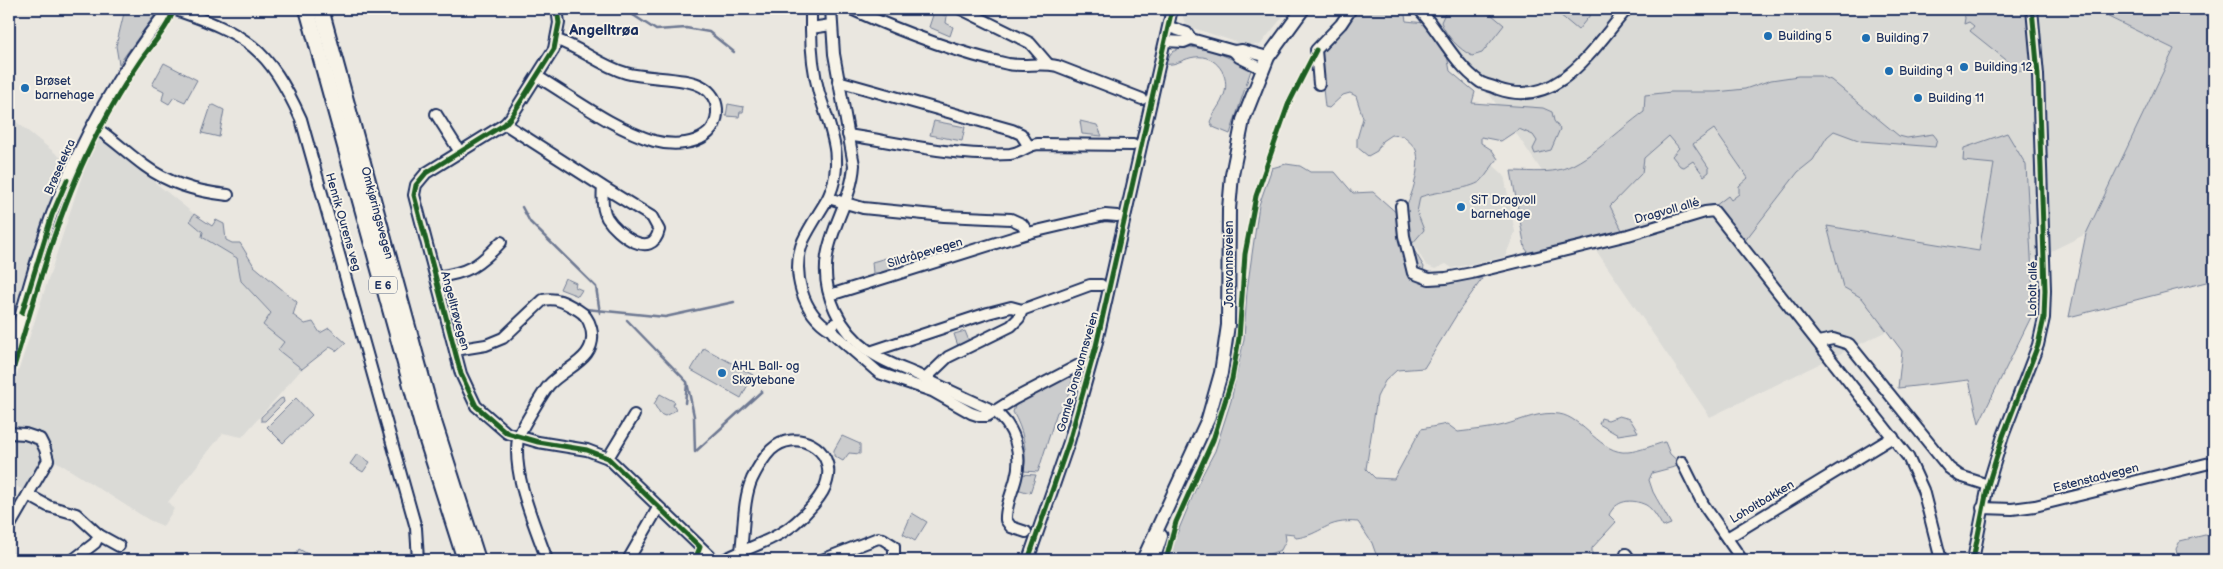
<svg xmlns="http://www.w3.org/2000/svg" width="2223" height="569" viewBox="0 0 2223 569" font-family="'Balsamiq Sans',sans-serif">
  <rect width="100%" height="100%" fill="#eae7e0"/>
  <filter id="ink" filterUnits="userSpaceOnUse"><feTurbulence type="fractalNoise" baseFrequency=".02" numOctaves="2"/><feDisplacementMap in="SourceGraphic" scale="10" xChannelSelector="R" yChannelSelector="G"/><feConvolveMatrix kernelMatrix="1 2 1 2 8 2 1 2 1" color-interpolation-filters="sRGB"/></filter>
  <g filter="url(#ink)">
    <g fill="#dadad6">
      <path d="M 1181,9 L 1289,9 L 1260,45 L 1242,44 L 1190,27 L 1184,21 Z"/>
      <path d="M 1419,9 L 2092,9 L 2174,49 L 2086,234 L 1710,417 L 1481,82 Z"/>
      <path d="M 14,120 L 64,160 L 9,324 L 9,127 Z"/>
      <path d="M 99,137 L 194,214 L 190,221 L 203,232 L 202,237 L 237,258 L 241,281 L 272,314 L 263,325 L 285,342 L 278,350 L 302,369 L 242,437 L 223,433 L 168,502 L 174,509 L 163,526 L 149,520 L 54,460 L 25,491 L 9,482 L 9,400 L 88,157 Z"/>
      <path d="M 1452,155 L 1493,165 L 1504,175 L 1515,232 L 1505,257 L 1452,268 L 1446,264 L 1435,269 L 1426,265 L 1412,242 L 1421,174 Z"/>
    </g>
    <g fill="#cbcccd" stroke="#737e96">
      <path d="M 125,9 L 159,9 L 119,64 L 116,46 Z"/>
      <path d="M 1354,9 L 1404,9 L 1406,21 L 1425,23 L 1447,55 L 1450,71 L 1475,92 L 1472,103 L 1543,108 L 1552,112 L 1554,121 L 1560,129 L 1551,150 L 1535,154 L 1533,149 L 1537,141 L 1533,135 L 1519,129 L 1501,141 L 1481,137 L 1481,143 L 1492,150 L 1498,159 C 1492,165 1487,175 1481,181 C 1469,190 1436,191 1420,197 L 1417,212 L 1424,230 L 1411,245 L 1424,267 L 1422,275 L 1482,279 L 1459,311 L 1424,368 L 1397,370 L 1385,381 L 1377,397 L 1366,469 L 1375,478 L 1394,479 L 1421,429 L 1447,424 L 1458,432 C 1473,430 1489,429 1504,425 C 1522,420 1540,411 1559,414 C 1583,417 1601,455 1628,452 C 1640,451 1653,445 1665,442 L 1670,454 L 1682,465 L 1652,473 L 1649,480 L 1653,492 L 1671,524 L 1663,527 C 1659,520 1653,509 1646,505 C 1631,498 1616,500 1609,515 L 1616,522 L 1592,548 L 1592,554 L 1588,556 L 1590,560 L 1378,560 L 1372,543 L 1358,522 C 1325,519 1322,535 1296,538 L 1294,534 L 1285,533 L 1286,540 L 1281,550 L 1252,560 L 1170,560 L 1171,557 L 1169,553 L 1199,481 L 1215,451 L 1231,401 L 1244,339 L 1247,290 L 1259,205 L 1272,168 L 1286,164 L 1300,166 L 1310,172 L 1335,172 L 1353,193 L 1373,192 L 1399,215 C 1411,206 1422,164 1416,150 C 1414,145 1407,140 1403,136 L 1391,135 L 1382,141 L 1377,151 L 1368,156 L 1357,147 L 1357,139 L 1363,118 L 1356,96 L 1350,93 L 1343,95 L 1329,108 L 1325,107 L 1319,52 Z"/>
      <path d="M 1447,9 L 1485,9 L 1504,25 L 1482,53 L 1472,56 C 1459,49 1446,36 1441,22 Z"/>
      <path d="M 1553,9 L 1595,9 L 1578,30 Z"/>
      <path d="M 1963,9 L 2025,9 L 2031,29 L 2032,71 L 2020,71 L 1970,31 L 1974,26 L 1969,22 L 1964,24 L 1965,18 Z"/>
      <path d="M 2092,9 L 2214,9 L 2214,280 L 2069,317 L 2086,234 L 2174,49 Z"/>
      <path d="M 934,12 L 947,16 L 946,23 L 953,27 L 950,36 L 929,27 Z"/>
      <path d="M 1183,46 L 1211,50 L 1250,67 L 1251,70 L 1230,134 L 1213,127 L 1210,122 C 1213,112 1221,105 1224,95 C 1231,76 1216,54 1195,57 C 1184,58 1176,66 1165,64 L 1171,53 Z"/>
      <path d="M 164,63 L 197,80 L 185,102 L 174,97 L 169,104 L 162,100 L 164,91 L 152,85 Z"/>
      <path d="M 1798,76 L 1820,76 L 1831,80 L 1899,136 L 1907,138 L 1933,134 L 1937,139 L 1935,147 L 1861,141 L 1834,131 L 1827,137 L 1813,160 L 1798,172 L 1744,242 L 1715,206 L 1728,196 L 1731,200 L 1739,194 L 1739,186 L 1748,178 L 1714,129 L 1693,144 L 1709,168 L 1709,172 L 1704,176 L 1693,161 L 1684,167 L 1680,166 L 1672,156 L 1679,148 L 1669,136 L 1644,158 L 1642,173 L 1610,206 L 1623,232 L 1532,257 L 1525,248 L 1511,171 C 1526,171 1544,173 1558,170 C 1585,165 1621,128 1644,112 L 1645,95 L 1671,92 L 1716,92 L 1745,89 L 1771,80 Z"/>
      <path d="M 728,104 L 744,107 L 743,112 L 740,112 L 739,117 L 726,116 Z"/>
      <path d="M 214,105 L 224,110 L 219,137 L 202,133 L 211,106 Z"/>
      <path d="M 934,121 L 965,127 L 962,141 L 930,135 Z"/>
      <path d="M 1080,121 L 1097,125 L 1102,136 L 1082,134 Z"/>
      <path d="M 2007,133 L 2026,165 L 2034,311 L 1979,423 L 1969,380 L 1898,388 L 1902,351 L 1862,298 L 1843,287 L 1827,226 L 1979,251 L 1994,164 L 1963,161 L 1964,148 Z"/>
      <path d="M 194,214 L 212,226 L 216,220 L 224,224 L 226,240 L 232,243 L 240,243 L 254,266 L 297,302 L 293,315 L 305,324 L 313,322 L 320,333 L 329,328 L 346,343 L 337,351 L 330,347 L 302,369 L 278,350 L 284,342 L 263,325 L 271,313 L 241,281 L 237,258 L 202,237 L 203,232 L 190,221 Z"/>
      <path d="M 886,258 L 892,259 L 891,272 L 873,273 L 872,262 Z"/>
      <path d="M 565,278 L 576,283 L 575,287 L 582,290 L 578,296 L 560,289 Z"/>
      <path d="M 965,331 L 969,341 L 958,346 L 954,334 Z"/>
      <path d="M 704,348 L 753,375 L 741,398 L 691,370 Z"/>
      <path d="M 1071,375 L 1073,379 L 1064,408 L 1057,412 L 1038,472 L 1024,471 C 1028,450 1023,430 1013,412 L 1016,403 Z"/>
      <path d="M 660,394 L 675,402 L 673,405 L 676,410 L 665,416 L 660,414 L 654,404 Z"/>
      <path d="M 296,398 L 312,415 L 283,443 L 267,427 Z"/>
      <path d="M 280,399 L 283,398 L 284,402 L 265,421 L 261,421 L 261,417 Z"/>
      <path d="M 1619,416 L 1630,419 L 1638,432 L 1618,435 L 1599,424 L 1601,418 L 1608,420 Z"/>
      <path d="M 842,436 L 860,444 L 860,454 L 849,453 L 843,461 L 834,456 L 834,450 Z"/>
      <path d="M 357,454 L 370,462 L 363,472 L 350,464 Z"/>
      <path d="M 1020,474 L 1036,475 L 1030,493 L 1017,489 Z"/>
      <path d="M 912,513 L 927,522 L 915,541 L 903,534 Z"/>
      <path d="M 2205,535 L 2214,537 L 2214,560 L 2178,559 L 2176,549 L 2180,541 Z"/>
      <path d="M 299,549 L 318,560 L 292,560 Z"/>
    </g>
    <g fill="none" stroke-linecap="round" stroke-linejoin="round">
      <g stroke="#6d7892" stroke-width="2.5">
        <path d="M 628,12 L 651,9"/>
        <path d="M 630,13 L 656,30 L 686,28 L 709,32 L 734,52"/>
        <path d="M 522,207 L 530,222 L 596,287 L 600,313"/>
        <path d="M 586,309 L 665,317 L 734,302"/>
        <path d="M 627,320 L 687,382 L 694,416 L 695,452 L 762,391"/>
        <path d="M 685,403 L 687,384"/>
      </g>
      <g stroke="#1b2f5e" stroke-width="14">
        <g id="minor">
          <path d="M 557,9 L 559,23 L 554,49 L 511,117 L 505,124 L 426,173 L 416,185 L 414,195 L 461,374 L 476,406 L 507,433 L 538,442 L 587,450 L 608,458 L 714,560"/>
          <path d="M 811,9 L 811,28"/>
          <path d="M 831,9 L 834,54 L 854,165 C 852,198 832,224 827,256 C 821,293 840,331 870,352 C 884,362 902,368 918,375 C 943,388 968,399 994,411 C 1014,425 1023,453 1016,478 C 1013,491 1005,506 1006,520 L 1011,527 L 1026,532"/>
          <path d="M 851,9 C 902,32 953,52 1008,64 C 1025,67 1041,62 1057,66 L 1142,99"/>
          <path d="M 961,9 L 1030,43 L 1048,64"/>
          <path d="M 1419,9 C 1440,32 1454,64 1480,82 C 1485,85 1493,86 1498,89 C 1558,110 1594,47 1627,9"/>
          <path d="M 1169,27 L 1187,33 L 1191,39 L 1234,51 L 1242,50 L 1268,57"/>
          <path d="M 1166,41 L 1184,42 L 1191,39"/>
          <path d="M 1234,51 L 1239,57 L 1263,69"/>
          <path d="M 538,77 C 575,99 612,128 654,141 C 679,148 719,143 717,109 C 716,99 711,92 703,87 C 688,77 647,79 626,73 C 601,66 581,48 557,40"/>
          <path d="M 838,81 L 1012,130 L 1021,134 L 1028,145"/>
          <path d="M 1319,84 L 1316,50 L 1341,24 L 1351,9"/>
          <path d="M 436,114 L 460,152"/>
          <path d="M 505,124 L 603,187 C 602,197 602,209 607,218 C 617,234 652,261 659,230 L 652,217 L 603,187"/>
          <path d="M 93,126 C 112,138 127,153 145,166 C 169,184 199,192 228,195"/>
          <path d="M 848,135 C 901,143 956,157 1010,154 C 1021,153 1027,145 1038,144 L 1133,145"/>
          <path d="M 828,198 C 846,161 830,128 819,93 C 813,71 811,50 811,28 L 831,25"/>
          <path d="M 1401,206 L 1404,236 L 1413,273 L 1429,279 L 1446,278 L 1472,273 L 1628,235 L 1705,212 L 1714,211 L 1908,457 L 1923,490 L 1941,560"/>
          <path d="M 436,277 C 468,273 479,266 501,242"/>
          <path d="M 830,295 L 1028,233 L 1105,215 L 1117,216"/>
          <path d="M 834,324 L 831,330 L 834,334 L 879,373 L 932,391 L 971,413 L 980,416 L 987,416 L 1014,399 L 1081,364"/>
          <path d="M 831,330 C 802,313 791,272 803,241 C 810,226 820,212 828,198 L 863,208 L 944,216 L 1011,219 L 1022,224 L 1028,233"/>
          <path d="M 1818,342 L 1833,339 L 1849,344 L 1949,468 L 1960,476 L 1988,485"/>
          <path d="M 455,350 L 486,345 L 503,338 L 543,300 C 557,297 566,303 578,310 C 585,314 589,320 591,328 C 599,359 565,367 549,385 C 544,391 519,432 518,438 C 512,476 535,525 547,560"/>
          <path d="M 870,352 L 988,313 L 1011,307 L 1022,310"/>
          <path d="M 9,356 C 23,309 35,260 52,214 C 80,142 118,72 166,12 L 173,9 C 247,34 268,47 301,119 L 416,528 L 418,560"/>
          <path d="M 925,379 L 948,357 L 1011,326 L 1019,318 L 1022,310 L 1090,285 L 1101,285"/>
          <path d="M 9,433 L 25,434 L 40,439 L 45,449 L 48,460 L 9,527"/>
          <path d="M 608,458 L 634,415"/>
          <path d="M 1682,462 L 1703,504 L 1742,560"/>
          <path d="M 28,495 L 48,506 L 76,514 L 99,535 L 95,543 L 73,560"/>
          <path d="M 1982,508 L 2012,509 L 2035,506 L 2214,462"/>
          <path d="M 99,535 L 119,546"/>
          <path d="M 1727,538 L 1893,437"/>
          <path d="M 1626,554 L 1630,560"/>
          <path d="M 628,560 L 658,508"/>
          <path d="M 724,560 C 746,548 776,540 795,523 C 806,514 824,495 827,481 C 836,448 795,427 771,450 C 764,457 756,471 752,479 C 743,499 744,529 741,551"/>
          <path d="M 822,560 L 878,538 L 883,539 L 894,546 L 894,560"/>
          <path d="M 1028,560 L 1069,442 L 1096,346 L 1172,9"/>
          <path d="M 1973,560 L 1988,485 L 2003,436 L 2038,345 L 2044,318 L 2045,290 L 2038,75 L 2032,9"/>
        </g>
      </g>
      <g stroke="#1b2f5e" stroke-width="16">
        <g id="major">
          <path d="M 1143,560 L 1208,419 L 1221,373 L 1228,325 L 1229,209 L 1232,175 L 1243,120 L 1268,57 L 1303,9"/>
          <path d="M 1153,560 L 1161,536"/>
        </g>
      </g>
      <g stroke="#1b2f5e" stroke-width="18">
        <g id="highway">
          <path d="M 307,9 L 422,425 L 465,560"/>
          <path d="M 321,9 L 434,422 L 478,560"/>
        </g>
      </g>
      <use href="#minor" stroke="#f7f3e8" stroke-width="10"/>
      <use href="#major" stroke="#f7f3e8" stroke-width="12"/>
      <use href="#highway" stroke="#f7f3e8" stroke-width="14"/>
      <g stroke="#f7f3e8" stroke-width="8">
        <g id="cycleway">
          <path d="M 557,9 L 559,23 L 554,49 L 511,117 L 505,124 L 426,173 L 416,185 L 414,195 L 461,374 L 476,406 L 507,433 L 538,442 L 587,450 L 608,458 L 700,547 L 695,560"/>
          <path d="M 22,313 L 52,215 L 67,180"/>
          <path d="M 9,383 C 35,299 57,210 98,132 C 111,107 126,82 141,60 C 153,43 168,28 174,9"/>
          <path d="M 1028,560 L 1069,442 L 1096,346 L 1172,9"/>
          <path d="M 1166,560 L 1176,522 L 1213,440 L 1232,379 L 1239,338 L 1245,254 L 1256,196 L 1288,105 L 1316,50"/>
          <path d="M 1973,560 L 1988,485 L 2003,436 L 2038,345 L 2044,318 L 2045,290 L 2038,75 L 2032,9"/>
        </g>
      </g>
      <use href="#cycleway" stroke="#1b5e20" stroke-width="5"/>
    </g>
  </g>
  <g fill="#1f6fb2" stroke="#f7f3e8" stroke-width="2">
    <circle cx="1768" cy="36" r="5"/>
    <circle cx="1866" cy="38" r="5"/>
    <circle cx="1964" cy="67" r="5"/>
    <circle cx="1889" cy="71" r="5"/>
    <circle cx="25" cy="88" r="5"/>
    <circle cx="1918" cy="98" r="5"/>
    <circle cx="1461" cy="207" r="5"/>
    <circle cx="722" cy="373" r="5"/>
  </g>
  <g text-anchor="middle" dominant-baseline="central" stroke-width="4" stroke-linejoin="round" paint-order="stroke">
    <rect fill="#f7f3e8" stroke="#5d6a87" stroke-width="1" x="369" y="276.5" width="28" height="17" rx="4"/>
    <g font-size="11" font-weight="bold" fill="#1b2f5e">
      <text x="383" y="285">E 6</text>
    </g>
    <g font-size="12" fill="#1b2f5e" stroke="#f7f3e8" text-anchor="start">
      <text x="1778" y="36">Building 5</text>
      <text x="1876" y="38">Building 7</text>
      <text x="1974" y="67">Building 12</text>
      <text x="1899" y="71">Building 9</text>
      <text x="35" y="81">Brøset<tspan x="35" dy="14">barnehage</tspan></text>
      <text x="1928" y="98">Building 11</text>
      <text x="1471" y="200">SiT Dragvoll<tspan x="1471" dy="14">barnehage</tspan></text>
      <text x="732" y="366">AHL Ball- og<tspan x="732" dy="14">Skøytebane</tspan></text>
    </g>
    <g font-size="12" fill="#1b2f5e" stroke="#f7f3e8">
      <text transform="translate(60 167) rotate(-66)">Brøsetekra</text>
      <text transform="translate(1667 211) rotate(-16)">Dragvoll allé</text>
      <text transform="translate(377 213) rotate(75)">Omkjøringsvegen</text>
      <text transform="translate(343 222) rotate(74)">Henrik Ourens veg</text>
      <text transform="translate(925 253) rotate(-17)">Sildråpevegen</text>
      <text transform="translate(1229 264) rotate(-90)">Jonsvannsveien</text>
      <text transform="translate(2033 289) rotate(-89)">Loholt allé</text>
      <text transform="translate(455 311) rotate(75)">Angelltrøvegen</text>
      <text transform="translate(1078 372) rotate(-74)">Gamle Jonsvannsveien</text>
      <text transform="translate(2096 478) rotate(-14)">Estenstadvegen</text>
      <text transform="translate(1762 502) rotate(-31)">Loholtbakken</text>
    </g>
    <g font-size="15" font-weight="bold" fill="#1b2f5e" stroke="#f7f3e8">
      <text x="604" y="30">Angelltrøa</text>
    </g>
  </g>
  <rect width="2223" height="569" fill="none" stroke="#f7f3e8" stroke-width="30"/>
  <rect x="15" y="15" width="2193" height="539" fill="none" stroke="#1b2f5e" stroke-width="2" filter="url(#ink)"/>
</svg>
